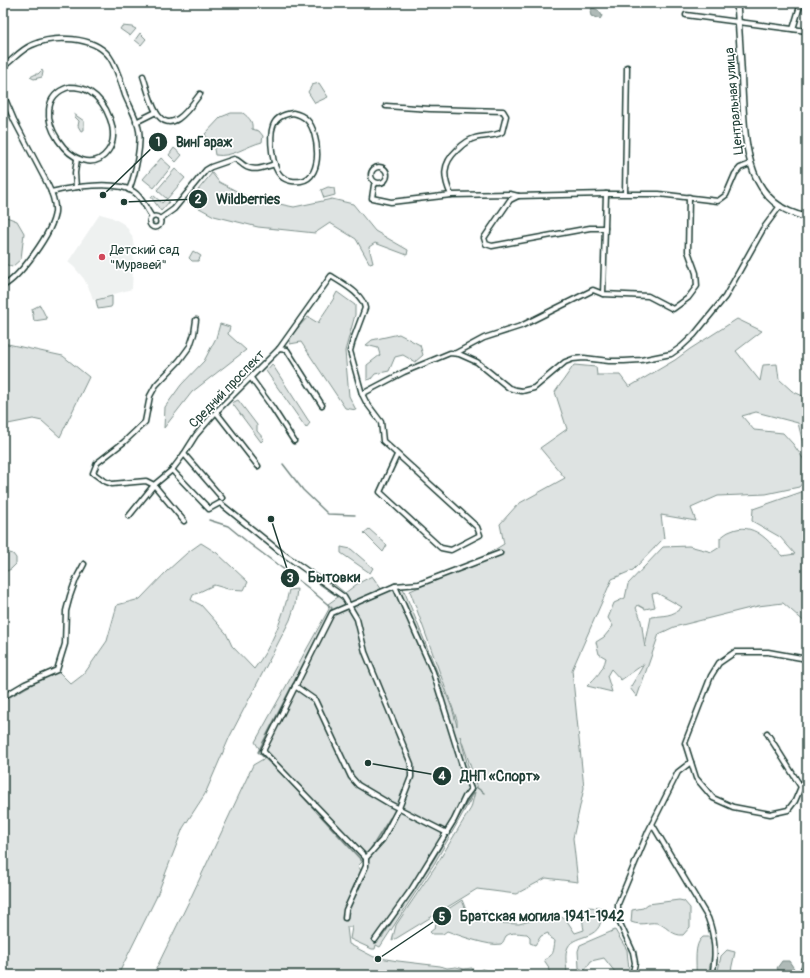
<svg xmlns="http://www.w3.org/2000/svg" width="810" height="978" viewBox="0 0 810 978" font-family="Pangolin,sans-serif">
  <rect width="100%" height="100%" fill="#fff"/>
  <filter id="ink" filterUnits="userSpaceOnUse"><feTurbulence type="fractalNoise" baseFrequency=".025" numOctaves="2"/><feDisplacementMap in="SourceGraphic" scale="8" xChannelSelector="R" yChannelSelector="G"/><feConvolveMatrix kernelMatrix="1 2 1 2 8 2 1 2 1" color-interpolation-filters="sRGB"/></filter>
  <g filter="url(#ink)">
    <path fill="#eef1f0" d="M 100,214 L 111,217 L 122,223 L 126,226 L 132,236 L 134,247 L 132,289 L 93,300 L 91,293 L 84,279 L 74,267 L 68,262 Z"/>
    <g fill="#dee3e2" stroke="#7e908b" fill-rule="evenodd">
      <path d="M 122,26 L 132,27 L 136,29 L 130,36 L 120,29 Z"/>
      <path d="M 140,33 L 146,39 L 141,45 L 135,40 Z"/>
      <path d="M 42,70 L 43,72 L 42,77 L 34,79 L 30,77 L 36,74 L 38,74 Z"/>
      <path d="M 319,83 L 328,97 L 315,103 L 308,92 L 312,85 Z"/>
      <path d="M 231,113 L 243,113 C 249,118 253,121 252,129 L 259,131 L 263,136 L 262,142 C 246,146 232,158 215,155 L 214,149 L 216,144 L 214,139 L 207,139 L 205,134 L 221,117 Z"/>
      <path d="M 74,114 L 84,121 L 84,130 L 81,131 L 78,126 L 79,121 L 75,117 Z"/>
      <path d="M 174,148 L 182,155 L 176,162 L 169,155 Z"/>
      <path d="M 161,158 L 171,167 L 154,188 L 143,179 Z"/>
      <path d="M 175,169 L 185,178 L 167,199 L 157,190 Z"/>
      <path d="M 212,173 L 219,182 L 250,198 L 294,207 L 332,199 L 353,204 L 375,231 L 408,250 L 407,255 L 375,243 L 369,247 L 373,263 L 370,264 L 356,239 L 330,223 L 315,233 L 258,227 L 214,216 L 188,202 Z"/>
      <path d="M 328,187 L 334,188 L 335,195 L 324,198 L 321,190 Z"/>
      <path d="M 153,195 L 162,203 L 166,199 L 169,202 L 161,211 L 151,197 Z"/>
      <path d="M 3,213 L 4,216 L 17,221 L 24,233 L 21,259 L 12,267 L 3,263 Z"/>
      <path d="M 193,251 L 201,256 L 198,261 L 192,261 L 189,258 Z"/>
      <path d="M 337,292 L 355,305 L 355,315 L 345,351 L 349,396 L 356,410 L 345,408 L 301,342 L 290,344 L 290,336 L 308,317 L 318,323 C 324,312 332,303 337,292 Z"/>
      <path d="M 112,296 L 112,305 L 111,307 L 98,309 L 96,300 Z"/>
      <path d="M 40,305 L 47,319 L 34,321 L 32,309 Z"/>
      <path d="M 737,319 L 762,331 L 736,351 L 760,381 L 763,365 L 777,364 L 779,379 L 792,391 L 807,398 L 807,449 L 804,447 L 798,423 L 756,412 L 742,416 L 754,430 L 783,433 L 793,444 L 807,464 L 807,478 L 799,487 L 766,494 L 718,496 L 691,508 L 696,521 L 661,515 L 664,538 L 633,570 L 612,579 L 572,670 L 584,788 L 573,838 L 578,882 L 546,878 L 516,894 L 477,889 L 392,941 L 396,925 L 435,867 L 471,808 L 475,792 L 434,864 L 380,947 L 376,945 L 375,949 L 372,949 L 350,939 L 352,927 L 347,927 L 349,944 L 374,957 L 398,961 L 440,966 L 447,968 L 456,967 L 464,969 L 472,968 L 473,972 L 476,973 L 482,969 L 499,975 L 153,975 L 192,895 L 253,765 L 265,758 L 255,742 L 329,609 L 328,604 L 338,597 L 319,584 L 324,576 L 345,593 L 357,584 L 372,576 L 382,590 L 404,582 L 406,587 L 403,588 L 452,708 L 457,726 L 457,720 L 410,591 L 470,565 L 504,544 L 500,524 L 518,504 L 565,478 L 540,448 L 567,429 L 555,392 L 574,365 L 596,367 L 597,375 L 620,375 L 629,387 L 675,360 L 690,349 ZM 460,736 L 477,785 L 477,787 L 468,766 ZM 281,774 L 368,857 L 362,872 L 358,866 L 365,859 Z"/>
      <path d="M 220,324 L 230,327 L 228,334 L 246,350 L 192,392 L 164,428 L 165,407 L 181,385 L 204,361 L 216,338 Z"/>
      <path d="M 399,334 L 420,345 L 423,355 L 415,362 L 403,355 L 395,357 L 389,371 L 375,374 L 371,379 L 367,380 L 367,365 L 380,355 L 378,348 L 366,345 L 372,340 Z"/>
      <path d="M 3,343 L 63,356 L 89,377 L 60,437 L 42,421 L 33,419 L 3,425 Z"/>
      <path d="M 272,364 L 310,423 L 306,428 L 266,371 Z"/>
      <path d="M 238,400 L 257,425 L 257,431 L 264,439 L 261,442 L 232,403 Z"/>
      <path d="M 807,490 L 807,624 L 783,603 L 758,606 L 674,627 L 659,634 L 637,697 L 630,688 L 644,664 L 621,680 L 611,669 L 607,676 L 612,692 L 587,686 C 596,677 603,671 606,658 L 599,654 L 596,642 L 604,637 L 613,626 L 608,618 L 614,603 L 625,598 L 628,584 L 663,547 L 689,546 L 712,552 L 720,547 L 720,538 C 723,536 727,532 731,531 C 753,521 769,541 782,556 L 795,554 L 780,537 L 752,521 L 753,509 ZM 657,593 L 682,607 C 672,617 664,615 651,617 L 645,647 C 642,634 643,619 636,608 L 638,605 L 645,609 L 655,607 L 652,594 Z"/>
      <path d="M 369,529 L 387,545 L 383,552 L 364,533 Z"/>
      <path d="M 201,543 L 217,553 L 248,582 L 244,590 L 228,589 L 214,585 L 193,595 L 191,600 L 201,605 L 226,633 L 232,646 L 254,669 C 272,646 283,618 289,590 L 297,589 L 295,605 L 290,620 L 230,736 L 205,794 L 183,828 L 156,898 L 118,975 L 3,975 L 3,701 L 38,681 L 59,672 L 71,684 L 84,674 L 107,641 L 117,605 L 140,599 L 167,571 L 187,553 Z"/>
      <path d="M 341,547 L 351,549 L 373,568 L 370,573 L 341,553 Z"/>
      <path d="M 3,551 L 13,554 L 16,558 L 16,564 L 11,569 L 3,573 Z"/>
      <path d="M 462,900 L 466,910 L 478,922 L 485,911 L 499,923 L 519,924 L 548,916 L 565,918 L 575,933 L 584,930 C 582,921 582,916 588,907 L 601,908 C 606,943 575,932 568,947 C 564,954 567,967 567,975 L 550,975 L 548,966 L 544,960 C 555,954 553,952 555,941 L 550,938 L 548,933 L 541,936 L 535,945 L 530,943 L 530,937 L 527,934 C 521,934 512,931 506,936 C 504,939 504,942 501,944 C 490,947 458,935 447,931 L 443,934 L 432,934 L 430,932 L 435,928 L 436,923 L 440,920 L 442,913 Z"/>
      <path d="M 679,900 L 684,901 L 690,908 L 690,927 L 683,935 C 673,936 668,928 660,924 C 651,920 643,927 631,922 L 632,910 L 643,908 L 648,904 Z"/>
      <path d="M 615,930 L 627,950 L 629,970 L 624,974 L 615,972 L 604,958 L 591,961 L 585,970 L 579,968 L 578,951 L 580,945 Z"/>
      <path d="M 703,937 L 709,937 C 715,948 710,963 708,975 L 696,975 C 697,964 693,944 703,937 Z"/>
      <path d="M 727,950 L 735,952 L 730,975 L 717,975 L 721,956 Z"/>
    </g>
    <g fill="#afbab7" stroke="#758883">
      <path d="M 592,8 C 598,9 600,11 602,16 L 600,19 L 591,16 L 590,12 Z"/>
      <path d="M 782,961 L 789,961 L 795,970 L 794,975 L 780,975 L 777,968 Z"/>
    </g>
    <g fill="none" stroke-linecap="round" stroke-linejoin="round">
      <g stroke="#758883" stroke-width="1.5">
        <path d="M 283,464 L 303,490 L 328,514 L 355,515"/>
        <path d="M 209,520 L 228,526 L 250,544 L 306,586 L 332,608 L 258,752 L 283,775 L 362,861"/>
        <path d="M 370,850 L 390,818"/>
        <path d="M 414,889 L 432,862 L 476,787 L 484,793"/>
        <path d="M 382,937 L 410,894"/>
      </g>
      <g stroke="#1f3d34" stroke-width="7">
        <g id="minor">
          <path d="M 686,15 L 807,31"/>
          <path d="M 793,29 L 801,3"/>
          <path d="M 3,67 C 13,60 20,50 32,45 C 54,35 93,36 109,56 C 117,67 121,83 125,95 C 129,105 136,117 138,126 C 143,141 135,175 129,190"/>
          <path d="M 143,76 C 147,88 150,101 156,112 C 171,138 191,106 200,94"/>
          <path d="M 69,87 C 76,87 84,88 90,92 C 106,102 121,133 108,151 C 79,191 17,103 69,87 Z"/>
          <path d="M 3,94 L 14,120 L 47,183 C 51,191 56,203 55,212 C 53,232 20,277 3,286"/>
          <path d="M 386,106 L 430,109 L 503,111 L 506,116 L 502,132 C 494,137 485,135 475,138 C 468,140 463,144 457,150 C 442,164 443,177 451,195 L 510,194 L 518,196 L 606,194 L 659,194 L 718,201 L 726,195 L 735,174 L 740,168 L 750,164"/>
          <path d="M 293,113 C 298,114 303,116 307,120 C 319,132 324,178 301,181 C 295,182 286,181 281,176 C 272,168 269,137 273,126 C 276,117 285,114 293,113 Z"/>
          <path d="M 136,122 L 156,112"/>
          <circle cx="379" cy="175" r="8"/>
          <path d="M 376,183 L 374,185 L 372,198 L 391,202 L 451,195"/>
          <path d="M 76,187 L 75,173 L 77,159"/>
          <path d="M 51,192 C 72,187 116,180 134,192 C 142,197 146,209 152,217"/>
          <path d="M 625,193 L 627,67"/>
          <path d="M 518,196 L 510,200 L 484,238 L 486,244 L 492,246 L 590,228 L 605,228"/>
          <circle cx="155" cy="222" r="5.5"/>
          <path d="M 160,219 L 174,209 L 206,170 L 211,167 L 234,159 C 239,160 241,164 245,166 C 254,172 265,167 275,164"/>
          <path d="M 603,294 L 606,194"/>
          <path d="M 279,349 L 287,350 L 322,405"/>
          <path d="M 456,353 L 484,338 L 521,326 L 593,290 L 603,294 L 648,296 L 673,309 L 688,298 L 697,286 L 696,273 L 688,251 L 689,197"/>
          <path d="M 251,378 L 272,407 L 294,441"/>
          <path d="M 362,394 L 366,402 L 381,422 L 383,441 L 477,527 L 480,535 L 451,550 L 441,548 L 380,492 L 397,455"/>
          <path d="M 216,412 L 258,466"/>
          <path d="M 184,454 L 222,498"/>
          <path d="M 172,470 L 209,509 L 220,503 L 278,550 L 344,597 L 357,619 L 365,652 L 411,764 L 411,777 L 399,808 L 382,840 L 366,858 L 366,866 L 346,910 L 345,918"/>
          <path d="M 129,516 L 154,485 L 172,470 L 184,454 L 196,435 L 216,412 L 279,349 L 331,276 C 343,284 362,293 365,308 L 353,340 L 350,351 L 362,394 L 404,372 L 450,353 L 459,354 L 477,362 L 509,388 L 516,390 L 522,391 L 534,388 L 565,362 L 573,359 L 584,358 L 609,361 L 624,361 L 641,360 L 671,354 L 681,347 L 694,335 L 725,297 L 763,229 L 780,206"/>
          <path d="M 184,521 L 154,485 L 146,481 L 112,484 L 104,481 L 93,473 L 97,463 L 124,442 L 145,422 L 150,396 L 156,385 L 179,361 L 190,346 L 194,334 L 196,320"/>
          <path d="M 807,659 L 768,652 L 735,652 L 719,663 L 711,676 L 685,743 L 696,778 L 713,798 L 733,807 L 770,814 L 788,810 L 795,801 L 801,787 L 807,778"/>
          <path d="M 295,686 L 315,700 L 351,777 L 358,785 L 390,804 L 447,833"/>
          <path d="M 3,697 L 25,684 L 57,670 L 65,644 L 66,611 L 70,596 L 76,579 L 84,564"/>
          <path d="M 767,733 L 801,787"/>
          <path d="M 652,824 L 708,918 C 715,937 717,955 712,975"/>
          <path d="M 366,858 L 263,751 L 332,613 L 395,586 L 419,584 L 500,553"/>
          <path d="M 375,940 L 411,890 L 454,820 L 465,797 L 471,789 L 465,775 L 433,672 L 395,586"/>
          <path d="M 631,975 L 633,972 L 635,963 L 633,952 L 618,919 L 618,904 L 648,832 L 678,772 L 691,762"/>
          <path d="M 800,975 L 807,962"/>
        </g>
      </g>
      <g stroke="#1f3d34" stroke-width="8">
        <path id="tertiary" d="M 737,3 C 739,31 741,60 742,88 C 745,139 744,205 807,217"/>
      </g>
      <use href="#minor" stroke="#fff" stroke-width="4"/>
      <use href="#tertiary" stroke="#fff" stroke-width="5"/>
    </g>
  </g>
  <circle fill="#d1495b" stroke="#fff" stroke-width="1.5" cx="102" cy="257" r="4"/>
  <g text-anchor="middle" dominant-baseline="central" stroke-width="3.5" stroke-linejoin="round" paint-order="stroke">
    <g font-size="13" fill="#1f3d34" stroke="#fff">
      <text transform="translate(734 101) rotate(-95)">Центральная улица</text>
      <text transform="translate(227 389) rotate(-46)">Средний проспект</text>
    </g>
    <g font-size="13" fill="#1f3d34" stroke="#fff" text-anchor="start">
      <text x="110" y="250">Детский сад<tspan x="110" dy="15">"Муравей"</tspan></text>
    </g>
  </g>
  <path fill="none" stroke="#1f3d34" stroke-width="1.5" d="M103 195L158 142M124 202L198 199M271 519L290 578M368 763L442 776M378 959L442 916"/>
  <g fill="#1f3d34" stroke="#fff" stroke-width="1.5">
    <circle cx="103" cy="195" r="4"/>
    <circle cx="124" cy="202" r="4"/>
    <circle cx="271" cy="519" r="4"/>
    <circle cx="368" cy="763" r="4"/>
    <circle cx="378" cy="959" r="4"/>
    <circle cx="158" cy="142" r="10"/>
    <circle cx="198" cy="199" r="10"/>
    <circle cx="290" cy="578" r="10"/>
    <circle cx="442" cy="776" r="10"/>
    <circle cx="442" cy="916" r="10"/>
  </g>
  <g font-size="12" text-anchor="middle" font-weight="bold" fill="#fff">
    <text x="158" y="146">1</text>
    <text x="198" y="203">2</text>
    <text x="290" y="582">3</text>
    <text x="442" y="780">4</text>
    <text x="442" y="921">5</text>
  </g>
  <g font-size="14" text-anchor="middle" font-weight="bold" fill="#1f3d34" stroke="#fff" stroke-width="3.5" stroke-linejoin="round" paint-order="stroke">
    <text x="204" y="147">ВинГараж</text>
    <text x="248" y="204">Wildberries</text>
    <text x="334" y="582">Бытовки</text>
    <text x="500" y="781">ДНП «Спорт»</text>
    <text x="542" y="921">Братская могила 1941-1942</text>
  </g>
  <rect width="810" height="978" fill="none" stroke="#fff" stroke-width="16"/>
  <rect x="8" y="8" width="794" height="962" fill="none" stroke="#1f3d34" stroke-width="1.5" filter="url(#ink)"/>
</svg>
